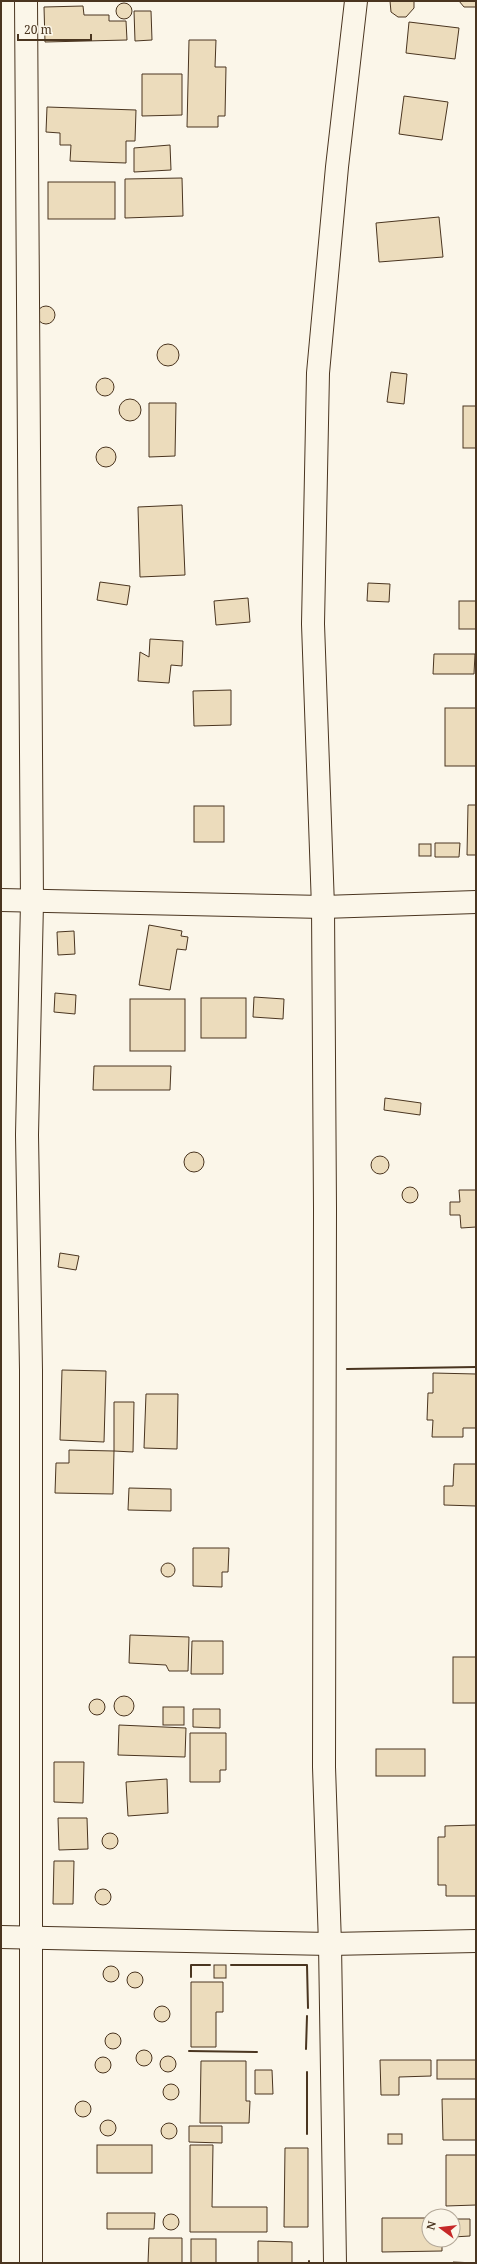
<svg xmlns="http://www.w3.org/2000/svg" width="477" height="2264" viewBox="0 0 477 2264" font-family="'Noto Serif',serif">
  <rect width="100%" height="100%" fill="#fbf6e9"/>
  <g fill="#ecdcbc" stroke="#4a3520">
    <path d="M 390,1 L 414,1 L 414,8 L 406,17 L 398,17 L 391,12 Z"/>
    <path d="M 459,1 L 476,1 L 476,7 L 464,7 Z"/>
    <circle cx="124" cy="11" r="8"/>
    <path d="M 83,6 L 84,15 L 109,15 L 109,21 L 126,21 L 127,40 L 45,42 L 44,7 Z"/>
    <path d="M 134,11 L 151,11 L 152,40 L 135,41 Z"/>
    <path d="M 409,22 L 459,28 L 455,59 L 406,53 Z"/>
    <path d="M 189,40 L 216,40 L 215,67 L 226,67 L 225,116 L 218,116 L 218,127 L 187,127 Z"/>
    <path d="M 142,74 L 182,74 L 182,115 L 142,116 Z"/>
    <path d="M 404,96 L 448,102 L 442,140 L 399,134 Z"/>
    <path d="M 47,107 L 136,110 L 135,141 L 126,141 L 126,163 L 70,161 L 71,145 L 60,145 L 60,133 L 46,132 Z"/>
    <path d="M 170,145 L 171,170 L 134,172 L 134,148 Z"/>
    <path d="M 182,178 L 183,216 L 125,218 L 125,179 Z"/>
    <rect x="48" y="182" width="67" height="37"/>
    <path d="M 439,217 L 443,257 L 379,262 L 376,223 Z"/>
    <circle cx="46" cy="315" r="9"/>
    <circle cx="168" cy="355" r="11"/>
    <path d="M 391,372 L 407,374 L 404,404 L 387,402 Z"/>
    <circle cx="105" cy="387" r="9"/>
    <circle cx="130" cy="410" r="11"/>
    <path d="M 149,403 L 176,403 L 175,456 L 149,457 Z"/>
    <rect x="463" y="406" width="13" height="42"/>
    <circle cx="106" cy="457" r="10"/>
    <path d="M 182,505 L 185,575 L 140,577 L 138,507 Z"/>
    <path d="M 100,582 L 130,586 L 127,605 L 97,600 Z"/>
    <path d="M 368,583 L 390,584 L 389,602 L 367,601 Z"/>
    <path d="M 248,598 L 250,622 L 216,625 L 214,601 Z"/>
    <rect x="459" y="601" width="17" height="28"/>
    <path d="M 150,639 L 183,641 L 182,666 L 171,665 L 169,683 L 138,681 L 140,652 L 149,657 Z"/>
    <path d="M 434,654 L 475,654 L 474,674 L 433,674 Z"/>
    <path d="M 231,690 L 231,725 L 194,726 L 193,691 Z"/>
    <rect x="445" y="708" width="31" height="58"/>
    <path d="M 468,805 L 476,805 L 476,855 L 467,855 Z"/>
    <rect x="194" y="806" width="30" height="36"/>
    <path d="M 435,843 L 460,843 L 459,857 L 435,857 Z"/>
    <rect x="419" y="844" width="12" height="12"/>
    <path d="M 149,925 L 182,931 L 181,936 L 188,937 L 186,950 L 177,949 L 170,990 L 139,985 Z"/>
    <path d="M 74,931 L 75,954 L 58,955 L 57,932 Z"/>
    <path d="M 55,993 L 76,995 L 75,1014 L 54,1012 Z"/>
    <path d="M 254,997 L 284,999 L 283,1019 L 253,1017 Z"/>
    <rect x="201" y="998" width="45" height="40"/>
    <rect x="130" y="999" width="55" height="52"/>
    <path d="M 94,1066 L 171,1066 L 170,1090 L 93,1090 Z"/>
    <path d="M 385,1098 L 421,1103 L 420,1115 L 384,1110 Z"/>
    <circle cx="194" cy="1162" r="10"/>
    <circle cx="380" cy="1165" r="9"/>
    <circle cx="410" cy="1195" r="8"/>
    <path d="M 459,1190 L 476,1190 L 476,1227 L 461,1228 L 460,1215 L 450,1215 L 450,1202 L 460,1202 Z"/>
    <path d="M 60,1253 L 79,1256 L 76,1270 L 58,1267 Z"/>
    <path d="M 62,1370 L 106,1371 L 104,1442 L 60,1440 Z"/>
    <path d="M 433,1373 L 476,1374 L 476,1428 L 463,1428 L 463,1437 L 432,1437 L 433,1420 L 427,1420 L 428,1393 L 433,1393 Z"/>
    <path d="M 146,1394 L 178,1394 L 177,1449 L 144,1448 Z"/>
    <path d="M 114,1402 L 134,1402 L 133,1452 L 114,1451 Z"/>
    <path d="M 69,1450 L 114,1451 L 113,1494 L 55,1493 L 56,1463 L 69,1463 Z"/>
    <path d="M 454,1464 L 476,1464 L 476,1506 L 444,1505 L 444,1486 L 453,1486 Z"/>
    <path d="M 129,1488 L 171,1489 L 171,1511 L 128,1510 Z"/>
    <path d="M 193,1548 L 229,1548 L 228,1572 L 222,1572 L 222,1587 L 193,1586 Z"/>
    <circle cx="168" cy="1570" r="7"/>
    <path d="M 130,1635 L 189,1637 L 188,1671 L 169,1671 L 166,1665 L 129,1663 Z"/>
    <path d="M 192,1641 L 223,1641 L 223,1674 L 191,1674 Z"/>
    <rect x="453" y="1657" width="23" height="46"/>
    <circle cx="124" cy="1706" r="10"/>
    <circle cx="97" cy="1707" r="8"/>
    <rect x="163" y="1707" width="21" height="18"/>
    <path d="M 193,1709 L 220,1709 L 220,1728 L 193,1727 Z"/>
    <path d="M 119,1725 L 186,1728 L 185,1757 L 118,1755 Z"/>
    <path d="M 190,1733 L 226,1733 L 226,1770 L 220,1770 L 220,1782 L 190,1782 Z"/>
    <rect x="376" y="1749" width="49" height="27"/>
    <path d="M 54,1762 L 84,1762 L 83,1803 L 54,1802 Z"/>
    <path d="M 167,1779 L 168,1813 L 128,1816 L 126,1782 Z"/>
    <path d="M 58,1818 L 87,1818 L 88,1849 L 59,1850 Z"/>
    <path d="M 476,1825 L 476,1896 L 446,1896 L 446,1885 L 438,1885 L 438,1837 L 445,1837 L 445,1826 Z"/>
    <circle cx="110" cy="1841" r="8"/>
    <path d="M 54,1861 L 74,1861 L 73,1904 L 53,1904 Z"/>
    <circle cx="103" cy="1897" r="8"/>
    <rect x="214" y="1965" width="12" height="13"/>
    <circle cx="111" cy="1974" r="8"/>
    <circle cx="135" cy="1980" r="8"/>
    <path d="M 191,1982 L 223,1982 L 223,2012 L 216,2012 L 216,2047 L 191,2047 Z"/>
    <circle cx="162" cy="2014" r="8"/>
    <circle cx="113" cy="2041" r="8"/>
    <circle cx="144" cy="2058" r="8"/>
    <circle cx="168" cy="2064" r="8"/>
    <circle cx="103" cy="2065" r="8"/>
    <path d="M 380,2060 L 431,2060 L 431,2076 L 399,2077 L 399,2095 L 381,2095 Z"/>
    <rect x="437" y="2060" width="39" height="19"/>
    <path d="M 201,2061 L 246,2061 L 246,2101 L 250,2101 L 249,2123 L 200,2123 Z"/>
    <path d="M 255,2070 L 272,2070 L 273,2094 L 255,2094 Z"/>
    <circle cx="171" cy="2092" r="8"/>
    <path d="M 442,2099 L 476,2099 L 476,2140 L 443,2140 Z"/>
    <circle cx="83" cy="2109" r="8"/>
    <circle cx="108" cy="2128" r="8"/>
    <circle cx="169" cy="2131" r="8"/>
    <path d="M 189,2126 L 222,2126 L 222,2143 L 189,2142 Z"/>
    <rect x="388" y="2134" width="14" height="10"/>
    <rect x="97" y="2145" width="55" height="28"/>
    <path d="M 190,2145 L 213,2145 L 212,2207 L 267,2207 L 267,2232 L 190,2232 Z"/>
    <path d="M 285,2148 L 308,2148 L 308,2227 L 284,2227 Z"/>
    <path d="M 446,2155 L 476,2155 L 476,2205 L 446,2206 Z"/>
    <path d="M 107,2213 L 155,2213 L 154,2229 L 107,2229 Z"/>
    <circle cx="171" cy="2222" r="8"/>
    <path d="M 382,2218 L 429,2218 L 429,2240 L 442,2240 L 442,2251 L 382,2252 Z"/>
    <path d="M 453,2219 L 470,2219 L 470,2236 L 453,2237 Z"/>
    <path d="M 149,2238 L 182,2238 L 182,2263 L 148,2263 Z"/>
    <rect x="191" y="2239" width="25" height="24"/>
    <path d="M 258,2241 L 292,2242 L 292,2263 L 258,2263 Z"/>
    <path d="M 453,2262 L 476,2263 L 453,2263 Z"/>
  </g>
  <g fill="none" stroke-linecap="round" stroke-linejoin="round">
    <g stroke="#4a3520" stroke-width="24">
      <g id="minor">
        <path d="M 26,1 L 32,902 L 27,1135 L 31,1370 L 31,2263"/>
        <path d="M 1,900 L 323,907 L 476,902"/>
        <path d="M 1,1937 L 330,1944 L 476,1941"/>
        <path d="M 335,2263 L 330,1944 L 324,1767 L 325,1208 L 323,907 L 313,624 L 318,373 L 337,167 L 356,1"/>
      </g>
    </g>
    <use href="#minor" stroke="#fbf6e9" stroke-width="22"/>
    <g stroke="#4a3520" stroke-width="2">
      <path d="M 347,1369 L 476,1367"/>
      <path d="M 231,1965 L 307,1965 L 308,2008"/>
      <path d="M 191,1977 L 191,1965 L 210,1965"/>
      <path d="M 306,2049 L 307,2016"/>
      <path d="M 189,2051 L 257,2052"/>
      <path d="M 307,2072 L 307,2134"/>
      <path d="M 309,2261 L 309,2263"/>
    </g>
  </g>
  <rect width="477" height="2264" fill="none" stroke="#4a3520" stroke-width="4"/>
  <g transform="translate(441 2228) rotate(285)"><circle r="19" fill="#fbf6e9" stroke="#b4a999"/>
  <path d="M0-3L7 15L0 10L-7 15Z" fill="#c62828"/>
  <text y="-6" font-size="11" font-weight="bold" text-anchor="middle" fill="#4a3520">N</text>
  </g>
  <path d="M18 34v6h73v-6" fill="none" stroke="#4a3520" stroke-width="2"/>
  <text x="24" y="34" font-size="12" fill="#4a3520" stroke="#fbf6e9" stroke-width="3" paint-order="stroke">20 m</text>
</svg>
